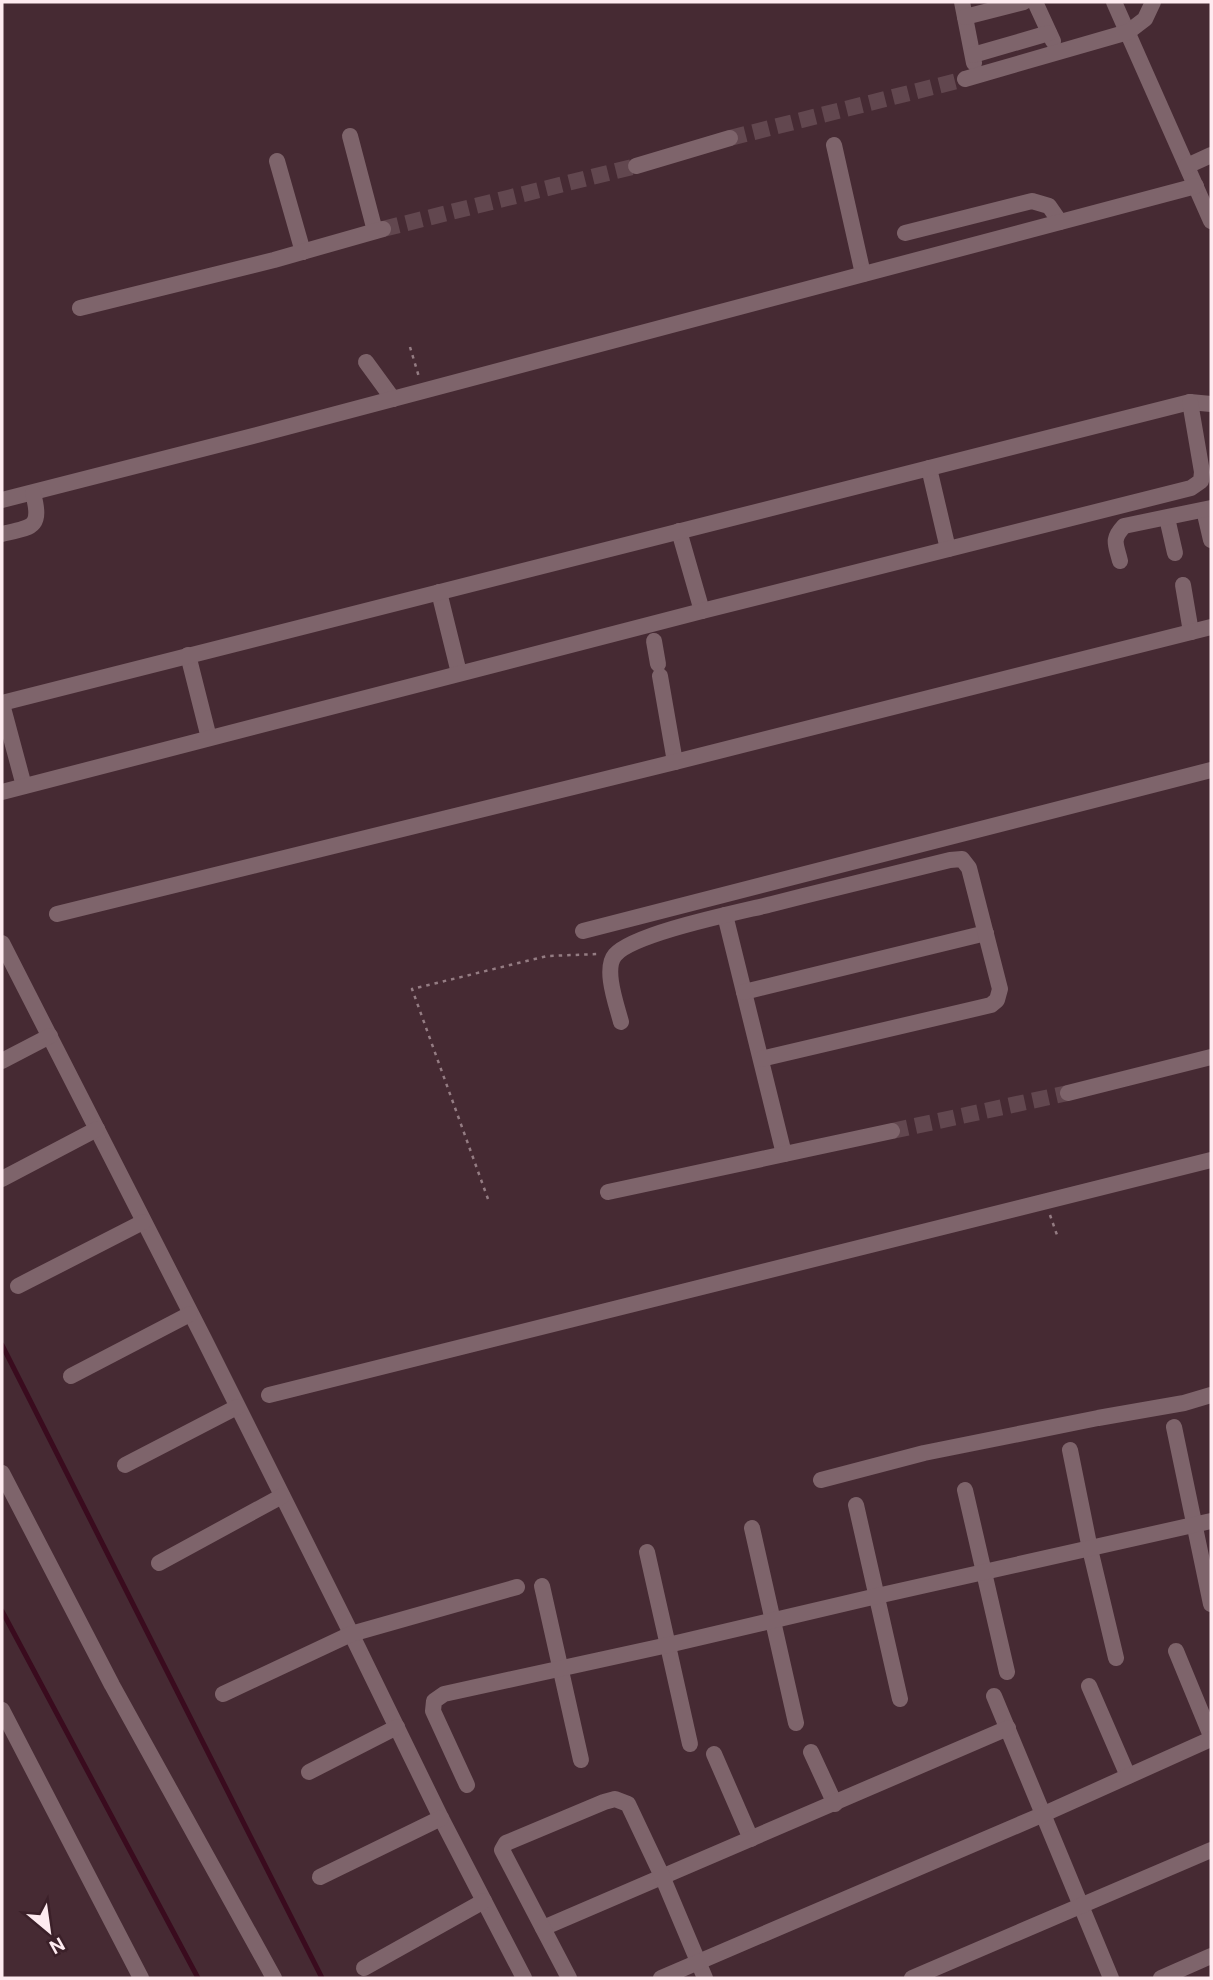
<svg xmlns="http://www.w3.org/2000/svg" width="1213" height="1980" viewBox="0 0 1213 1980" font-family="'DM Sans',sans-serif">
  <rect width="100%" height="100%" fill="#462a33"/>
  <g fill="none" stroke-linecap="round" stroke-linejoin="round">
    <g stroke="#3a0b1e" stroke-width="5">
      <path d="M 2,1345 L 322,1978"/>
      <path d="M 2,1611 L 198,1978"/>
    </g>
    <g stroke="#62474f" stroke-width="16" stroke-dasharray="16 8" stroke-linecap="butt">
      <path d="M 730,138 L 965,79"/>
      <path d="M 383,229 L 636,166"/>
      <path d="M 892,1131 L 1068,1093"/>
    </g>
    <g stroke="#947c83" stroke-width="2.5" stroke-dasharray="3.5 5" stroke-linecap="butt">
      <path d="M 410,347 L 419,377"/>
      <path d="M 488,1199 L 412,989 L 547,956 L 599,954"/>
      <path d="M 1050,1215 L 1057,1235"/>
    </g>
    <g stroke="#7e646b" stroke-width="16">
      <path d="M 962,2 L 974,63"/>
      <path d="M 1035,2 L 1053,41"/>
      <path d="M 1114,2 L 1211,221"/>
      <path d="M 965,17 L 1024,2"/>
      <path d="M 973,55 L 1049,33"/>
      <path d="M 965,79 L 1128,32 L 1145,19 L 1153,2"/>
      <path d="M 350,136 L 375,231"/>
      <path d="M 834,145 L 863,274"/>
      <path d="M 277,161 L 303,252"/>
      <path d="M 636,166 L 730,138"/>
      <path d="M 1187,166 L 1211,155"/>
      <path d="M 905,233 L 1032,201 L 1049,206 L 1060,222"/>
      <path d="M 80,308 L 274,260 L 383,229"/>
      <path d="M 366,362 L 393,399"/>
      <path d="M 929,468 L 948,549"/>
      <path d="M 2,500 L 253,436 L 1196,186"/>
      <path d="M 1204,510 L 1211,540"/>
      <path d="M 1167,518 L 1175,553"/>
      <path d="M 679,531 L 702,611"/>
      <path d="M 2,534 C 33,527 42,528 33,493"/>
      <path d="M 1120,561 C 1116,544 1111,540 1124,526 L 1211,508"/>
      <path d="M 1183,585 L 1191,632"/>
      <path d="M 439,592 L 459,673"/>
      <path d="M 654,641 L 658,664"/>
      <path d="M 188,655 L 209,738"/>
      <path d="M 660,676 L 675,762"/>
      <path d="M 2,703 L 1190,402 L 1211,404"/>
      <path d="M 2,704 L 24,786"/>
      <path d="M 2,792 L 702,611 L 1191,488 L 1201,481 L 1202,472 L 1190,402"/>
      <path d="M 57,914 L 675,762 L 1211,627"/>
      <path d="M 725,915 L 784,1154"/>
      <path d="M 583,931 L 1211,770"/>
      <path d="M 2,943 L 204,1339 L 344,1619 L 441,1818 L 524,1978"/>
      <path d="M 744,992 L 986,933"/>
      <path d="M 621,1022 C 617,1006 603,969 615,955 C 634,933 740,912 772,904 C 831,889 890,875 950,860 L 962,859 L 969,868 L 1000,989 L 997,1000 L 991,1005 L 761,1059"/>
      <path d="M 2,1061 L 50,1036"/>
      <path d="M 1068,1093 L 1211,1057"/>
      <path d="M 2,1179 L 97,1129"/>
      <path d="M 608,1192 L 892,1131"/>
      <path d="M 18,1286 L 143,1222"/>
      <path d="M 71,1376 L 190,1314"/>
      <path d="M 269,1395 L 1211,1160"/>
      <path d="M 1174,1427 L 1211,1604"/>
      <path d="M 1070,1450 L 1090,1549 L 1116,1658"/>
      <path d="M 125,1465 L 237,1407"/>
      <path d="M 2,1473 L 112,1685 L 274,1978"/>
      <path d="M 821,1480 L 924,1453 L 1098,1418 L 1184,1403 L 1211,1395"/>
      <path d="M 965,1490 L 1007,1672"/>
      <path d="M 856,1505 L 900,1699"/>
      <path d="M 752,1528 L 796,1723"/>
      <path d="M 647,1552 L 690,1744"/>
      <path d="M 159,1563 L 282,1496"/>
      <path d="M 542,1586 L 581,1760"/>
      <path d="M 1176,1651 L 1211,1736"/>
      <path d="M 1089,1686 L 1128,1776"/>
      <path d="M 223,1694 L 351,1634 L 517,1587"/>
      <path d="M 994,1696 L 1111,1978"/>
      <path d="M 2,1710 L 141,1978"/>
      <path d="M 811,1752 L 835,1804"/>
      <path d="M 714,1754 L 751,1839"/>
      <path d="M 309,1772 L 397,1727"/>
      <path d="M 467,1785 L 433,1711 L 434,1701 L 444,1694 L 668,1645 L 877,1596 L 1211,1521"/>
      <path d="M 320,1877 L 441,1818"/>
      <path d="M 543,1928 L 1008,1728"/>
      <path d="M 364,1968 L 484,1901"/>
      <path d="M 569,1978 L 502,1850 L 506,1843 L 604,1802 L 615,1799 L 628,1804 L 662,1876 L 705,1978"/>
      <path d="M 661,1978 L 1044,1814 L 1211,1739"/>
      <path d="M 912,1978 L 1211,1850"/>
      <path d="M 1161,1978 L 1211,1956"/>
    </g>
  </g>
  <rect width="1213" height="1980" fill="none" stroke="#feebf0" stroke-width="7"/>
  <g transform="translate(49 1931) rotate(151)" stroke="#3b2029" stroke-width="5" paint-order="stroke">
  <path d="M0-5L12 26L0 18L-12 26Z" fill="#feebf0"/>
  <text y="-10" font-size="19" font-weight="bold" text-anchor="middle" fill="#feebf0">N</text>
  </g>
</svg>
